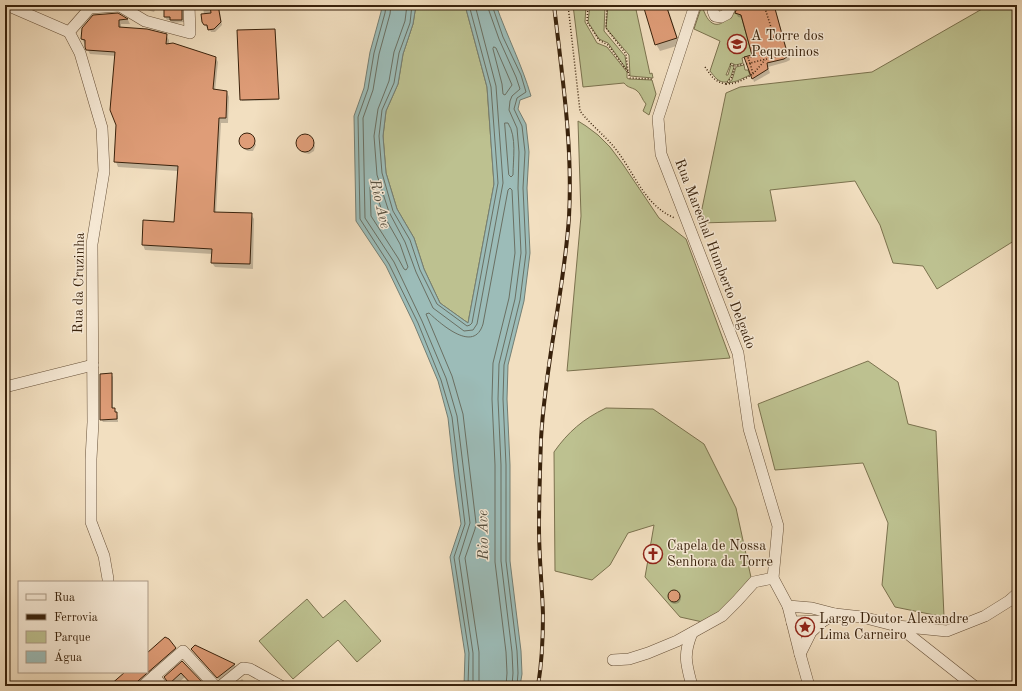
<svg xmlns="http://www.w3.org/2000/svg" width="1022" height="691" viewBox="0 0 1022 691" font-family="'Old Standard TT',serif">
  <rect width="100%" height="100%" fill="#f2dfc0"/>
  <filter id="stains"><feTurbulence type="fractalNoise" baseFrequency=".005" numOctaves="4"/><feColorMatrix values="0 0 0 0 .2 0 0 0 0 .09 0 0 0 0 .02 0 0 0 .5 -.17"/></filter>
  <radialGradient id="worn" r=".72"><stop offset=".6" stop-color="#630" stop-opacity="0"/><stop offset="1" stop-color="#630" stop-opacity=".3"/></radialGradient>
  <g fill="#bdc190" stroke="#7b724e">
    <path d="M 416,5 L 465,5 L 487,87 L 494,184 L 468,323 L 440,303 L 424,269 L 414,238 L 397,209 L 386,173 L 383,136 L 386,111 L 398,84 L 403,54 L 413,24 Z"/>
    <path d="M 573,5 L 586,5 L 585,22 L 597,43 L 607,47 L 627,72 L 627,78 L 629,79 L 652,80 L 656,94 L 649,115 L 643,111 L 646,104 C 642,100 641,93 636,90 C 631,87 628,88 624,83 L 583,87 Z"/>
    <path d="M 590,5 L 605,5 L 604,31 L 625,56 L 627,70 L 608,43 L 599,39 L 588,22 Z"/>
    <path d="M 608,5 L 635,5 L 650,74 L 652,73 L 653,78 L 630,76 L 629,55 L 606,28 Z"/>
    <path d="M 702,5 C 707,25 719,33 732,12 L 737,14 L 739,8 L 752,55 L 742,58 L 743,63 L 736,65 L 731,63 L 726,75 L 728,75 L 731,65 L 734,67 L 731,76 L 727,82 C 718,83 715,77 710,71 L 720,41 L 694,29 Z"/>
    <path d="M 989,5 L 1017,5 L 1017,239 L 937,289 L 923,266 L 893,263 L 880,225 L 855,181 L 770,190 L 776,221 L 699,223 L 726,93 L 740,87 L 872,72 Z"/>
    <path d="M 744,65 L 745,70 L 748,70 L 750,75 L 737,81 L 728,83 L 732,80 L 736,67 Z"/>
    <path d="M 578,121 L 586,126 L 598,135 L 610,147 L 622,163 L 659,218 L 686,239 L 730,358 L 567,371 L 581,216 Z"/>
    <path d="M 868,361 L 898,382 L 908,424 L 936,431 L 944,617 L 895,607 L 882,585 L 888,523 L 863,463 L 775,470 L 758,404 Z"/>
    <path d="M 606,408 L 653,409 L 704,444 L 736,508 L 752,582 L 707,623 L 680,617 L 645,577 L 654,525 L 628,533 L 610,565 L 592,580 L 555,571 L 554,452 C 568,432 583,419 606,408 Z"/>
    <path d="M 307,599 L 323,618 L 345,600 L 381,641 L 357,662 L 338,640 L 293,679 L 259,641 Z"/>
  </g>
  <path fill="#9cbcb8" stroke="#747e73" d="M 382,5 L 416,5 L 413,24 L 403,54 L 398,84 L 386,111 L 383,136 L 386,173 L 397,209 L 414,238 L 424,269 L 440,303 L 468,323 L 494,184 L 487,87 L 465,5 L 496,5 C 507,36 522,65 531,96 L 520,100 L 518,109 L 526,124 L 529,152 L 527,188 L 530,253 L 524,301 L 508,365 L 507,399 L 510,465 L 510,561 L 521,651 L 522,674 L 520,686 L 464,686 L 465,654 L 450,557 L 461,524 L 454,472 L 448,418 L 438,381 L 414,324 L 386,266 L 356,221 L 354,116 L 364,88 L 370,52 L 381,12 Z"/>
  <g fill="#0003">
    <path d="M 131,5 L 157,5 L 154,12 Z"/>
    <path d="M 165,5 L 183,5 L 184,22 L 172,23 L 170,20 L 167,20 L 165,17 Z"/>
    <path d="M 203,5 L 223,5 L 219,6 L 222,25 L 215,32 L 211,32 L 209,28 L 207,28 L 205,25 Z"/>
    <path d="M 644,5 L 667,5 L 680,45 L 660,51 L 656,44 Z"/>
    <path d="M 739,5 L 774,5 L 790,60 L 786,62 L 768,67 L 770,73 L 754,82 L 746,58 L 753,55 L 743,18 L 738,17 L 736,13 Z"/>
    <path d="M 118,14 L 128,20 L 130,24 L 121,24 L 121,28 L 166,35 L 169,40 L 169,44 L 215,57 L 218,62 L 215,91 L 227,92 L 229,97 L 228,123 L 221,123 L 216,213 L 251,214 L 254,219 L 253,269 L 215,267 L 212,263 L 213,254 L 145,250 L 143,245 L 175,223 L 178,171 L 118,167 L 116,162 L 117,125 L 116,56 L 90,54 L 82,39 Z"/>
    <path d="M 275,30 L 279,100 L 242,101 L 238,31 Z"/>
    <path d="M 247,133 L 251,135 L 256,145 L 253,151 L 248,151 L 244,149 L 240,141 L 241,137 Z"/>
    <path d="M 304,134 L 311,138 L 315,146 L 314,151 L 309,154 L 301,152 L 297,143 L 300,136 Z"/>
    <path d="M 111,374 L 113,377 L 113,409 L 118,416 L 118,422 L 103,422 L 101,419 Z"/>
    <circle cx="675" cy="598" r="6"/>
    <path d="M 175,648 L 179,654 L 143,686 L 111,686 L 126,672 L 147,672 L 147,654 Z"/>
    <path d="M 192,649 L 234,664 L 237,669 L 221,682 L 195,654 Z"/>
    <path d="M 182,662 L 204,686 L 192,686 L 185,677 L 175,686 L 171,686 L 165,677 Z"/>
    <path d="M 242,679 L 248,686 L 234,686 Z"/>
  </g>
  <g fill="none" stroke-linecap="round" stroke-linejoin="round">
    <g stroke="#6a6f62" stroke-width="1">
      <path d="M 386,5 L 385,13 L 374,53 L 368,89 L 358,117 L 360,219 L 389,264 L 418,323 L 441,380 L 452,417 L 465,524 L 454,557 L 469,653 L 468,686"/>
      <path d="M 391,5 L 390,14 L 379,54 L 373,90 L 363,118 L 365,218 L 394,262 L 422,321 L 446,378 L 457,416 L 470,523 L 459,558 L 473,653 L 473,686"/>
      <path d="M 407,5 L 405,21 L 394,52 L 389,81 L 378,109 L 374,136 L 377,175 L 389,212 L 405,242 L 416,272 L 433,308 L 464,331 L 473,330 L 477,324 L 503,183 L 496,86 L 475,5"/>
      <path d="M 412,5 L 410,23 L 399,53 L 394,83 L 382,110 L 379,136 L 382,173 L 393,211 L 410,240 L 420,270 L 437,304 L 467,326 L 470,325 L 472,323 L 498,183 L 491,87 L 469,5"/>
      <path d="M 487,5 L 499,39 L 516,77 L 520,89 L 512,96 L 510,101 L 509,110 L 517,128 L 519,152 L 518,188 L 521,253 L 515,299 L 499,364 L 498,399 L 501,465 L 501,561 L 512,652 L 513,673 L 512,686"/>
      <path d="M 492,5 L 503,37 L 521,75 L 526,92 L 517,98 L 514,109 L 522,126 L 525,152 L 523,188 L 526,253 L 520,300 L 504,365 L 503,399 L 506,465 L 506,561 L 517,651 L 518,673 L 517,686"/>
      <path d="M 494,47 L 496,48 L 512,85 L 505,95 L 503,94 L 502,84 L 493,49 Z"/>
      <path d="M 505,123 L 508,123 C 517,137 513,159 513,175 L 511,177 L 509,175 Z"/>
      <path d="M 372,186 L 374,187 L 383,214 L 400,244 L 408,267 L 406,270 L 404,269 L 398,258 L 371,216 L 370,188 Z"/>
      <path d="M 479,686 L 479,652 L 465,558 L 475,529 L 476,523 L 463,414 L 452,376 L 426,314 L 429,313 C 441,324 474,354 483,324 L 508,190 L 510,188 L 512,190 L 515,253 L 509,298 L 493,363 L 492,399 L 495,465 L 495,562 L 506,652 L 507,673 L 506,686"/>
    </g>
  </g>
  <g fill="#df9d78" stroke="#39220c">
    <path d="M 164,5 L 182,5 L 182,20 L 170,20 L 170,17 L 164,17 Z"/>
    <path d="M 210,5 L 218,5 L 221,22 L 214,29 L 208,30 L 207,25 L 204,25 L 202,22 L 201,14 L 211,13 Z"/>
    <path d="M 643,5 L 666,5 L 677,38 L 655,45 Z"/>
    <path d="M 738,5 L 774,5 L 788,56 L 784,59 L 767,63 L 768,69 L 752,79 L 744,57 L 752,55 L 741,15 L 735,13 Z"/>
    <path d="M 118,13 L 128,19 L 119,20 L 119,27 L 147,29 L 167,34 L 166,44 L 173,43 L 216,57 L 213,89 L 227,91 L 226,118 L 219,118 L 214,212 L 252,213 L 250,264 L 211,263 L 212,249 L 142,245 L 143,220 L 174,222 L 178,166 L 114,162 L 116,125 L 110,110 L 115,52 L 86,50 L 85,47 L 85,40 L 81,39 L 82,28 L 93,15 Z"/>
    <path d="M 275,29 L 279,99 L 240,100 L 237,30 Z"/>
    <circle cx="247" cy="141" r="8"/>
    <circle cx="305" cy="143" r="9"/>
    <path d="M 112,373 L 112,408 L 115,408 L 115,412 L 117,412 L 117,419 L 100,420 L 100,374 Z"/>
    <path d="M 654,545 L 658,559 L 652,561 L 648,547 Z"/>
    <circle cx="674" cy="596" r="6"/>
    <path d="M 165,637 L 169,639 L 176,648 L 138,681 L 136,686 L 109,686 L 125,672 L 147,672 L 147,653 Z"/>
    <path d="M 195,645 L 235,664 L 217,678 L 191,649 Z"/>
    <path d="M 182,661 L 206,686 L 193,686 L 181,673 L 169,684 L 164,677 Z"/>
  </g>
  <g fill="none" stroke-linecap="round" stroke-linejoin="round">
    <g stroke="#675139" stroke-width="12">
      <g id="minor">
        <path d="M 695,5 L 658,118 L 661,154 L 738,353 L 749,429 L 778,526 L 773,578 L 788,606 L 800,654 L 809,686"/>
        <path d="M 713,5 L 713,11 L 715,16 L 721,17 L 727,14 L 731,5"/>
        <path d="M 9,6 L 69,32 L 80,53 L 102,128 L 104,171 L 92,244 L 93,422 L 91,459 L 91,522 L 104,556 L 108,579"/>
        <path d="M 69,32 L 90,8 L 120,6 L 145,21 L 190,33 L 189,5"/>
        <path d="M 5,387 L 93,365"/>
        <path d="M 788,606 L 812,608 L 835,614 L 862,617 L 897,626 L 947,631 L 985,616 L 1009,601 L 1017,594"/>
        <path d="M 792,622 L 823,621"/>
        <path d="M 898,626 L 974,686"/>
        <path d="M 800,654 L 811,632 L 823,621 L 835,614"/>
        <path d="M 613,660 L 629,659 L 648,653 L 677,641 L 722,616 L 737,601 L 754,582 L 773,578"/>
        <path d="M 154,676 L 162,686"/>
        <path d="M 143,686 L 183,651 L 215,686"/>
        <path d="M 221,686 L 243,668 L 250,669 L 281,686"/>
        <path d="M 692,686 C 686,663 683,655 692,633"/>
      </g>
    </g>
    <g stroke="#39220c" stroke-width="1.5" stroke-dasharray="1 2" stroke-linecap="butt">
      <path d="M 568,5 L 580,111 C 590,124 603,134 614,147 C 634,171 644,206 675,218"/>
      <path d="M 588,5 L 587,22 L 599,40 L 608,45 L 628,72 L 626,54 L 606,28 L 607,5"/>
      <path d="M 764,5 L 775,40"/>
      <path d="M 730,64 L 735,66"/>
      <path d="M 705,67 C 711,75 714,82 726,84 L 732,77 L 735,66 L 750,63 L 748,58 L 761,55 L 760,52"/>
      <path d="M 628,72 L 630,78 L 652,79"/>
      <path d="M 753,74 L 765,60"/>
      <path d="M 726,84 C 736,84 745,79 753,74 L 750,63 L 779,56 L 778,52"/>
    </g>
    <use href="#minor" stroke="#f7ead6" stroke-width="11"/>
    <g stroke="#39220c" stroke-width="4">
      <path id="rail" d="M 538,686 C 542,662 543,638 543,614 C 542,585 539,557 539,528 C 539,499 540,469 541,439 C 545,364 564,292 569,217 C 573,146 562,75 554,5"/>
    </g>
    <use href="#rail" stroke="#f7ead6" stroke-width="2.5" stroke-dasharray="8" stroke-linecap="butt"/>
  </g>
  <defs>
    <g id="school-ring" transform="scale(1)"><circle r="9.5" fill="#f7ead6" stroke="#8f2418" stroke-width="1.5"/><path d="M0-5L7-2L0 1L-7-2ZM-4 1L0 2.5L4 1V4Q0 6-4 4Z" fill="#8f2418"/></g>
    <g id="church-ring" transform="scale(1)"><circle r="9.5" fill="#f7ead6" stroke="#8f2418" stroke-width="1.5"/><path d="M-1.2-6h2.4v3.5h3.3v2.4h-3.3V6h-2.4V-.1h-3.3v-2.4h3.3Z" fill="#8f2418"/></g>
    <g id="sight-ring" transform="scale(1)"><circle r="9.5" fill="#f7ead6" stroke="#8f2418" stroke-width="1.5"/><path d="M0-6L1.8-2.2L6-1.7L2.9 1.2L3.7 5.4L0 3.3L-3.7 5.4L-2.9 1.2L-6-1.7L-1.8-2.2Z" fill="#8f2418"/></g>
  </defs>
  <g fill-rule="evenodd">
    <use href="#school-ring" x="737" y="44"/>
    <use href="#church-ring" x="653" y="554"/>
    <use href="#sight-ring" x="805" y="627"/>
  </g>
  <g text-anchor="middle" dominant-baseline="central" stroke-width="3" stroke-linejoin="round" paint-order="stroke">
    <g font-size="14" fill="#39220c" stroke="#f7ead6" text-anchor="start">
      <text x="751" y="36">A Torre dos<tspan x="751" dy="16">Pequeninos</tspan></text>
      <text x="667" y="546">Capela de Nossa<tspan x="667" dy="16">Senhora da Torre</tspan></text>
      <text x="819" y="619">Largo Doutor Alexandre<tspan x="819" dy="16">Lima Carneiro</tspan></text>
    </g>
    <g font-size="14" fill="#39220c" stroke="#f7ead6">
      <text transform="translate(715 254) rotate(69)">Rua Marechal Humberto Delgado</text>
      <text transform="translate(79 283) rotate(-89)">Rua da Cruzinha</text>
    </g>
    <g font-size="15" font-style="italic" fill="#575040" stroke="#f7ead6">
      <text transform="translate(379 204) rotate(77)">Rio Ave</text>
      <text transform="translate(484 535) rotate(-91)">Rio Ave</text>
    </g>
  </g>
  <rect width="1022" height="691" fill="none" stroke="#f2dfc0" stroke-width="20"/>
  <rect x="6" y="6" width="1010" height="679" fill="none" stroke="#39220c" stroke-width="2"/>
  <rect x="10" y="10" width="1002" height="671" fill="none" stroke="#39220c"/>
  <rect x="18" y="581" width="130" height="92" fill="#f7ead6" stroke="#ab9a85"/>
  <rect x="26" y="594" width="20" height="6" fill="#f7ead6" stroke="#ab9a85"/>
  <text x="54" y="601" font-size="12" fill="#39220c">Rua</text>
  <rect x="26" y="614" width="20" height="6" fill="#39220c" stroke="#ab9a85"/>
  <text x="54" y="621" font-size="12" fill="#39220c">Ferrovia</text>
  <rect x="26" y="631" width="20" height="12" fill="#bdc190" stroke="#ab9a85"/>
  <text x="54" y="641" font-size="12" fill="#39220c">Parque</text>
  <rect x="26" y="651" width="20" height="12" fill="#9cbcb8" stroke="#ab9a85"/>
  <text x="54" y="661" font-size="12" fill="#39220c">Água</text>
  <rect width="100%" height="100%" filter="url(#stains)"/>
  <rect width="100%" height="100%" fill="url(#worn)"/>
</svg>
